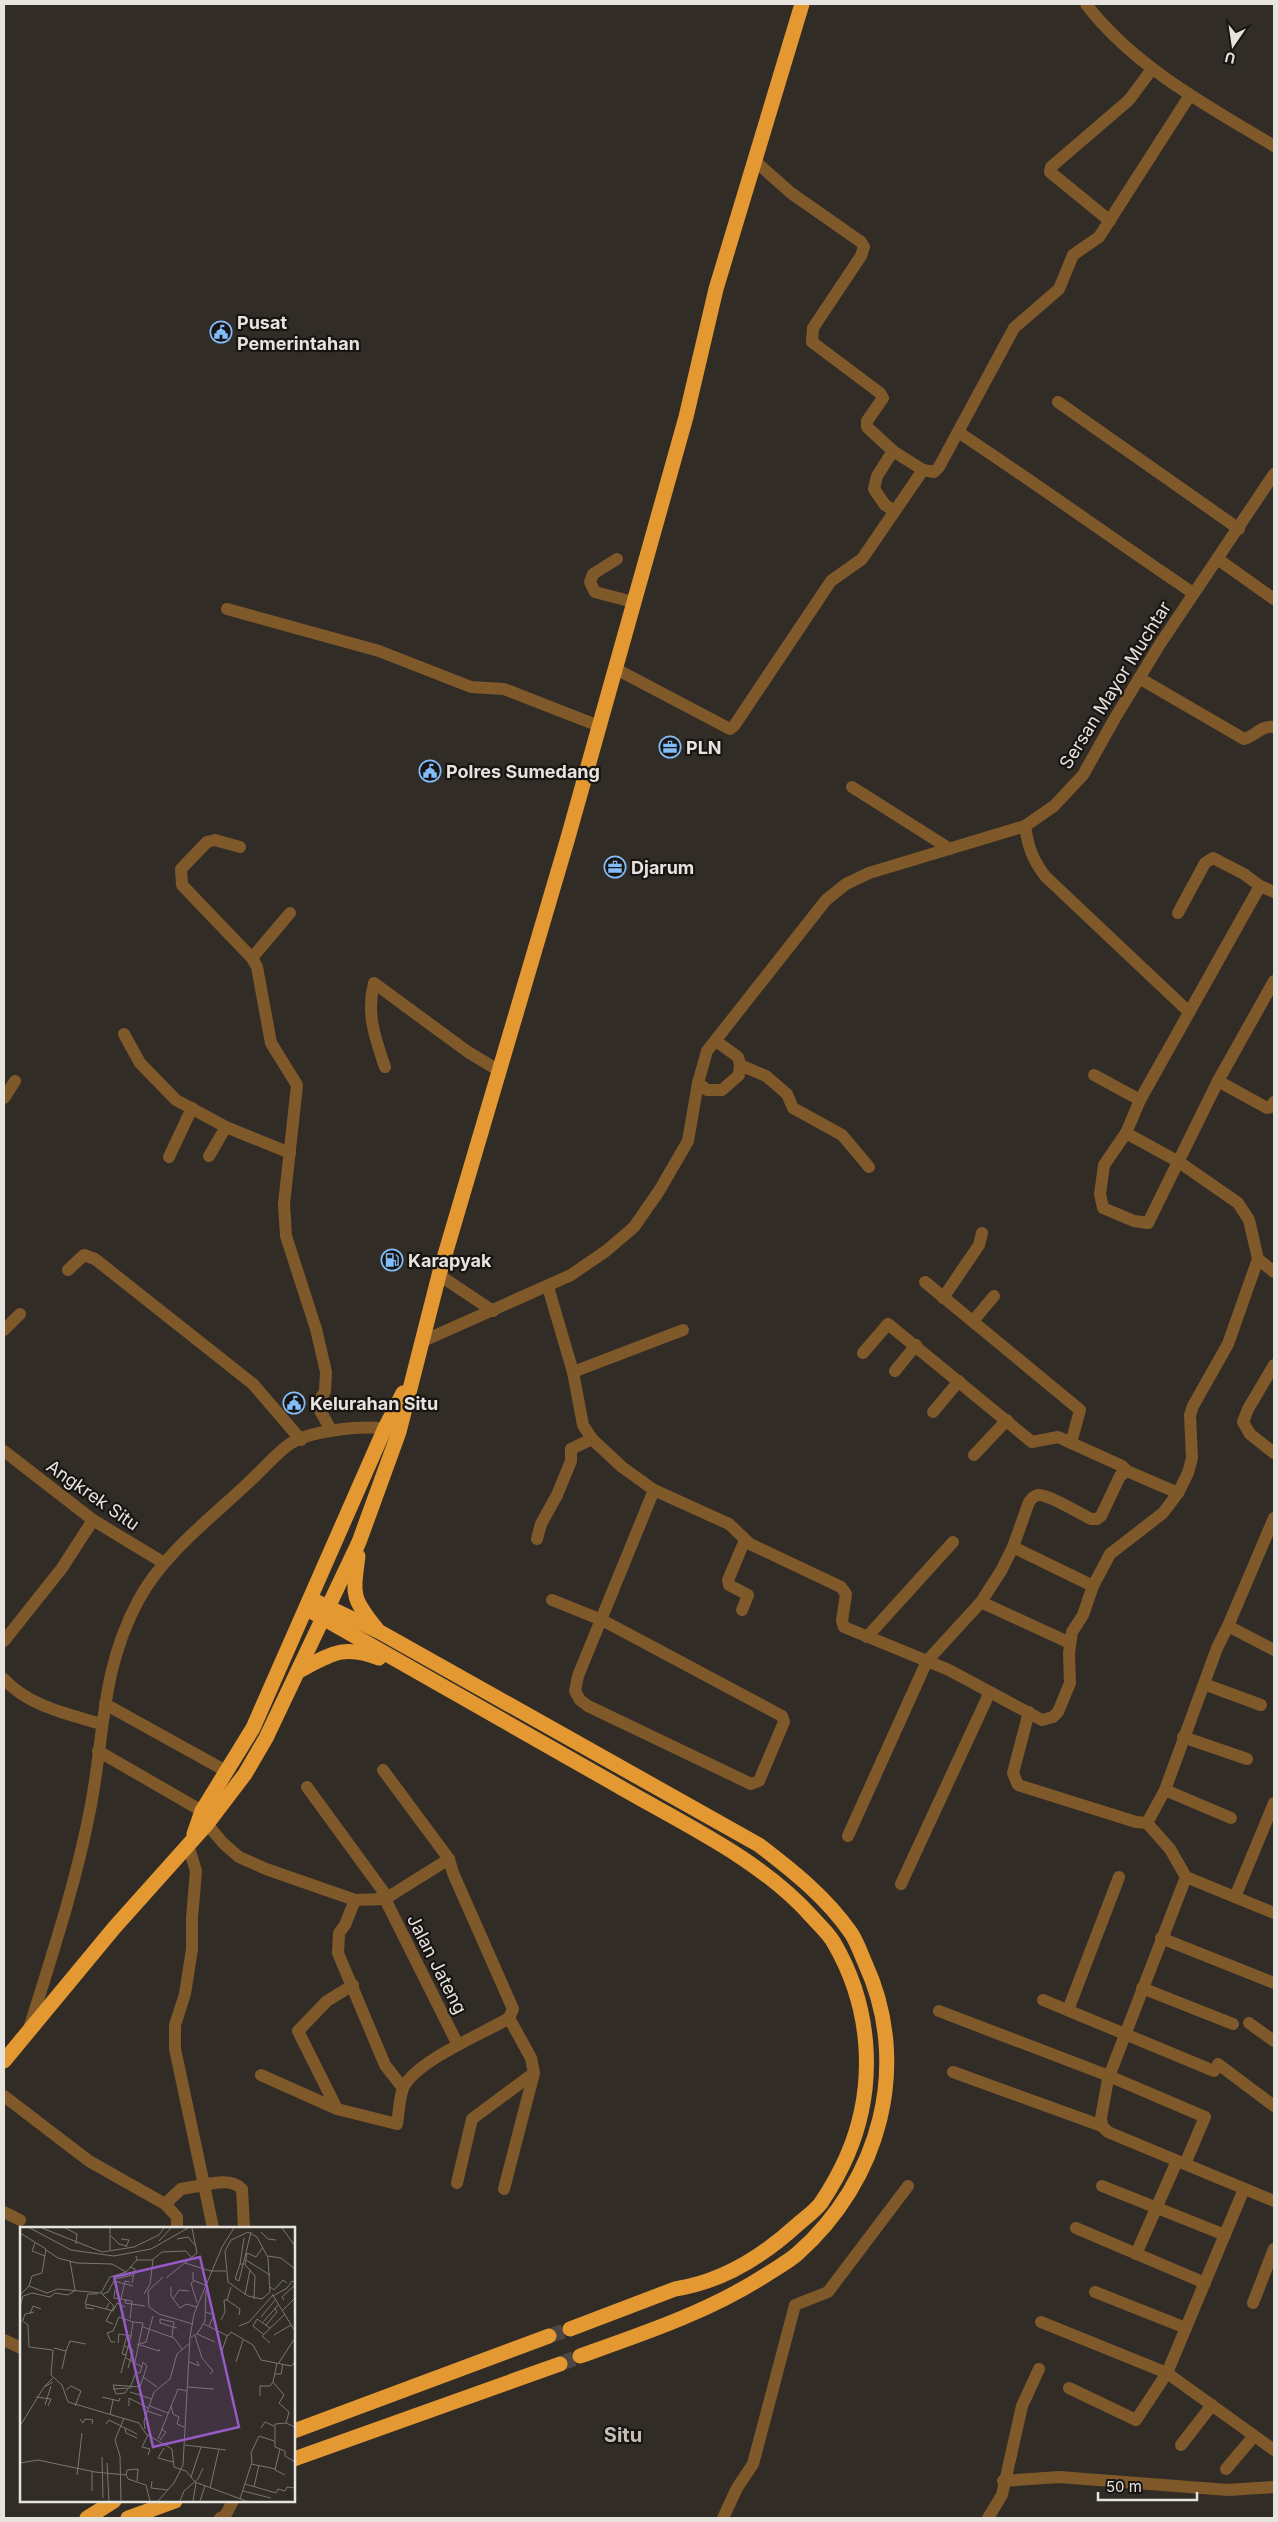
<svg xmlns="http://www.w3.org/2000/svg" width="1278" height="2522" viewBox="0 0 1278 2522" font-family="Inter,sans-serif">
  <rect width="100%" height="100%" fill="#322c27"/>
  <g fill="none" stroke-linecap="round" stroke-linejoin="round">
    <g stroke="#4d4743" stroke-width="15" stroke-dasharray="15 8" stroke-linecap="butt">
      <path d="M 549,2336 L 570,2329"/>
      <path d="M 560,2364 L 580,2356"/>
    </g>
    <g stroke="#80592b" stroke-width="12">
      <path d="M 1086,4 C 1134,67 1208,106 1274,146"/>
      <path d="M 755,161 L 791,193 L 861,242 L 864,247 L 861,256 L 813,328 L 812,342 L 880,393 L 883,398 L 867,421 L 867,427 L 893,451 L 877,476 L 874,489 L 885,505 L 895,511"/>
      <path d="M 1110,221 L 1050,172 L 1051,167 L 1129,100 L 1152,69"/>
      <path d="M 1058,402 L 1239,529"/>
      <path d="M 958,432 C 1037,484 1114,540 1193,593"/>
      <path d="M 893,451 L 923,470 L 934,472 L 939,467 L 1014,328 L 1059,289 L 1073,255 L 1099,237 L 1190,95"/>
      <path d="M 617,559 L 593,574 L 590,582 L 595,592 L 633,602"/>
      <path d="M 1219,560 L 1274,599"/>
      <path d="M 227,609 L 379,651 L 471,687 L 504,689 L 599,726"/>
      <path d="M 616,669 L 730,729 L 734,726 L 831,581 L 862,559 L 923,470"/>
      <path d="M 1139,678 L 1244,739 C 1255,736 1262,725 1274,727"/>
      <path d="M 852,787 L 950,849"/>
      <path d="M 1025,826 C 1028,847 1033,861 1046,877 L 1189,1012"/>
      <path d="M 240,847 L 215,840 L 207,842 L 181,869 L 182,885 L 252,958 L 257,967 L 271,1043 L 297,1085 L 284,1204 L 286,1236 L 316,1329 L 326,1372 L 325,1391 L 317,1405 L 331,1430"/>
      <path d="M 1274,892 L 1260,886 L 1140,1100 L 1126,1133 L 1104,1165 L 1100,1194 L 1103,1208 L 1134,1221 L 1148,1223 L 1218,1081 L 1267,1108 L 1271,1107 L 1274,1102"/>
      <path d="M 1178,913 L 1205,863 L 1213,858 L 1244,874 L 1260,886"/>
      <path d="M 252,958 L 290,913"/>
      <path d="M 124,1034 L 140,1063 L 176,1100 L 226,1127 L 290,1153"/>
      <path d="M 716,1041 L 738,1057 L 740,1065 L 766,1076 L 787,1094 L 793,1108 L 842,1135 L 869,1167"/>
      <path d="M 385,1067 C 375,1038 366,1013 374,983 L 468,1052 L 498,1070"/>
      <path d="M 1094,1075 L 1140,1100"/>
      <path d="M 1218,1081 L 1274,981"/>
      <path d="M 698,1083 L 707,1090 L 722,1090 L 739,1075 L 740,1065"/>
      <path d="M 4,1098 L 15,1081"/>
      <path d="M 1126,1133 L 1179,1162 L 1238,1203 L 1249,1220 L 1258,1259 L 1274,1272"/>
      <path d="M 209,1156 L 226,1127"/>
      <path d="M 169,1157 L 192,1108"/>
      <path d="M 68,1270 L 84,1255 L 95,1259 L 253,1384 L 301,1440"/>
      <path d="M 439,1275 L 493,1311"/>
      <path d="M 925,1282 L 1080,1410 L 1071,1443"/>
      <path d="M 548,1287 L 573,1372 L 583,1425 L 592,1439 L 622,1467 L 654,1490 L 729,1524 L 750,1544 L 841,1587 L 846,1594 L 842,1621 L 844,1627 L 949,1670 L 1042,1720 L 1053,1717 L 1058,1712 L 1070,1683 L 1069,1653 L 1072,1632 L 1083,1615 L 1093,1586 L 1110,1554 L 1163,1513 L 1178,1493 L 1188,1473 L 1192,1458 L 1190,1415 L 1193,1406 L 1228,1344 L 1258,1259"/>
      <path d="M 943,1298 L 979,1245 L 982,1233"/>
      <path d="M 973,1321 L 994,1296"/>
      <path d="M 4,1330 L 20,1314"/>
      <path d="M 423,1341 L 571,1275 L 606,1251 L 634,1227 L 659,1191 L 688,1141 L 698,1083 L 707,1051 L 826,900 L 846,884 L 869,873 L 1025,826 L 1054,806 L 1083,775 L 1115,718 L 1160,644 L 1274,474"/>
      <path d="M 863,1353 L 888,1324 L 1032,1442 L 1058,1437 L 1122,1466 L 1127,1471"/>
      <path d="M 1274,1365 L 1248,1409 L 1243,1422 L 1250,1434 L 1274,1453"/>
      <path d="M 895,1371 L 916,1345"/>
      <path d="M 573,1372 L 683,1330"/>
      <path d="M 933,1412 L 959,1381"/>
      <path d="M 4,1451 L 93,1520 L 164,1563"/>
      <path d="M 974,1455 L 1007,1420"/>
      <path d="M 537,1539 L 541,1524 L 557,1495 L 571,1461 L 571,1449 L 592,1439"/>
      <path d="M 1013,1547 L 1093,1586"/>
      <path d="M 552,1600 L 602,1620 L 782,1716 L 784,1722 L 759,1781 L 751,1784 L 588,1706 L 580,1700 L 575,1691 L 578,1676 L 654,1490"/>
      <path d="M 981,1602 L 1070,1643"/>
      <path d="M 742,1610 L 748,1595 L 729,1585 L 728,1580 L 745,1540"/>
      <path d="M 1228,1626 L 1274,1518"/>
      <path d="M 867,1637 L 953,1542"/>
      <path d="M 4,1641 L 62,1568 L 93,1520"/>
      <path d="M 4,1679 C 28,1706 68,1714 101,1724"/>
      <path d="M 1204,1684 L 1261,1705"/>
      <path d="M 105,1704 L 226,1771"/>
      <path d="M 1029,1712 L 1013,1773 L 1018,1785 L 1136,1822 L 1147,1823 L 1165,1790 L 1217,1648 L 1228,1626 L 1274,1650"/>
      <path d="M 1183,1737 L 1247,1759"/>
      <path d="M 98,1751 L 202,1811"/>
      <path d="M 383,1770 L 449,1859"/>
      <path d="M 307,1787 L 388,1898"/>
      <path d="M 1165,1790 L 1231,1818"/>
      <path d="M 1147,1823 L 1170,1849 L 1186,1877 L 1274,1913"/>
      <path d="M 207,1824 L 223,1843 L 239,1857 L 266,1869 L 355,1900 L 385,1899 L 449,1859 L 453,1873 L 513,2009 L 509,2018"/>
      <path d="M 848,1836 L 927,1661 L 981,1602 L 1001,1571 L 1013,1547 L 1029,1502 C 1031,1499 1034,1496 1038,1495 C 1048,1494 1081,1514 1091,1519 L 1097,1519 L 1101,1516 L 1120,1476 L 1127,1471 L 1178,1493"/>
      <path d="M 1186,1877 L 1108,2079 L 1101,2118 L 1102,2126 L 1108,2132 L 1274,2201"/>
      <path d="M 901,1884 L 989,1694"/>
      <path d="M 1235,1897 L 1274,1803"/>
      <path d="M 385,1899 L 458,2045"/>
      <path d="M 355,1900 L 345,1925 L 339,1933 L 338,1953 L 385,2065 L 403,2088"/>
      <path d="M 1161,1938 L 1274,1983"/>
      <path d="M 1142,1988 L 1233,2024"/>
      <path d="M 1043,2000 L 1214,2071"/>
      <path d="M 1068,2010 L 1119,1877"/>
      <path d="M 939,2011 L 1109,2076 L 1205,2117 L 1185,2164"/>
      <path d="M 1249,2023 L 1274,2041"/>
      <path d="M 29,2029 C 51,1958 76,1883 90,1810 C 105,1735 100,1672 138,1601 C 163,1554 210,1519 248,1483 C 261,1471 273,1457 287,1446 C 307,1430 368,1424 392,1430"/>
      <path d="M 1218,2064 L 1274,2106"/>
      <path d="M 953,2072 L 1102,2126"/>
      <path d="M 261,2075 L 337,2109 L 397,2124 C 399,2113 399,2096 404,2086 C 420,2059 481,2035 509,2018"/>
      <path d="M 4,2096 L 89,2161 L 165,2204 L 177,2217 L 177,2228"/>
      <path d="M 337,2109 L 298,2031 L 327,2001 L 353,1985"/>
      <path d="M 457,2183 L 472,2119 L 534,2073"/>
      <path d="M 1102,2186 L 1225,2235"/>
      <path d="M 504,2189 L 534,2073 L 531,2058 L 509,2018"/>
      <path d="M 165,2204 L 181,2189 L 204,2185 L 175,2049 L 175,2025 L 185,1994 L 192,1949 L 192,1918 L 196,1871 L 188,1845"/>
      <path d="M 4,2212 L 20,2220"/>
      <path d="M 213,2228 L 204,2185 C 216,2182 233,2179 242,2189 L 244,2228"/>
      <path d="M 1076,2228 L 1205,2283"/>
      <path d="M 1136,2254 L 1177,2161"/>
      <path d="M 1095,2292 L 1186,2328"/>
      <path d="M 1253,2303 L 1274,2249"/>
      <path d="M 1041,2322 L 1167,2373 L 1274,2450"/>
      <path d="M 4,2340 L 21,2348"/>
      <path d="M 1069,2388 L 1136,2420 L 1167,2373 L 1244,2189"/>
      <path d="M 1181,2445 L 1212,2405"/>
      <path d="M 1226,2469 L 1254,2436"/>
      <path d="M 1003,2481 L 1059,2477 L 1228,2490 L 1274,2487"/>
      <path d="M 220,2518 L 225,2516 L 233,2501"/>
      <path d="M 723,2518 L 737,2488 L 753,2464 L 795,2305 L 828,2292 L 908,2186"/>
      <path d="M 988,2518 L 1002,2495 L 1022,2406 L 1039,2369"/>
    </g>
    <g stroke="#e49832" stroke-width="15">
      <path d="M 358,1556 C 353,1595 351,1597 376,1628"/>
      <path d="M 311,1599 L 380,1632 L 759,1845 C 793,1871 826,1897 851,1933 C 857,1942 861,1954 865,1963 C 912,2065 880,2181 797,2254 C 789,2261 778,2267 769,2273 C 711,2311 645,2333 580,2356"/>
      <path d="M 307,1609 C 409,1666 511,1724 613,1783 C 681,1823 760,1858 813,1918 C 820,1926 829,1934 834,1943 C 872,2008 877,2087 847,2156 C 840,2172 831,2188 821,2203 C 815,2211 805,2218 797,2225 C 763,2256 721,2282 675,2289 L 570,2329"/>
      <path d="M 299,1671 C 331,1654 344,1644 379,1658"/>
      <path d="M 194,1834 L 202,1811 L 253,1728 L 385,1428 L 403,1393"/>
      <path d="M 4,2061 L 114,1928 L 207,1824 L 245,1774 L 266,1738 L 359,1542 L 399,1432 L 439,1275 L 567,841 L 686,417 L 716,289 L 802,4"/>
      <path d="M 294,2431 L 549,2336"/>
      <path d="M 294,2459 L 560,2364"/>
      <path d="M 87,2518 L 114,2501"/>
      <path d="M 128,2518 L 175,2501"/>
    </g>
  </g>
  <defs>
    <g id="civic-ring" transform="scale(1.125)"><circle r="9.5" fill="#181513" stroke="#80bdfa" stroke-width="1.5"/><path d="M-.6-6.5H3V-4.5H.6V-3L4-1V1h2V6H-6V1h2V-1L-.6-3ZM-1.2 2.5V6h2.4V2.5Z" fill="#80bdfa"/></g>
    <g id="office-ring" transform="scale(1.125)"><circle r="9.5" fill="#181513" stroke="#80bdfa" stroke-width="1.5"/><path d="M-6-3h4V-5.5h4V-3h4V5H-6ZM-1-4.5V-3h2v-1.5ZM-6 0V1H6V0Z" fill="#80bdfa"/></g>
    <g id="fuel-ring" transform="scale(1.125)"><circle r="9.5" fill="#181513" stroke="#80bdfa" stroke-width="1.5"/><path d="M-5.5-6h7V0h2V4h1.3V-2.5L3-4.5l.8-.8L6-3V5H2.5V1h-1V6h-7ZM-4.2-4.7v3.2H.2V-4.7Z" fill="#80bdfa"/></g>
  </defs>
  <g fill-rule="evenodd">
    <use href="#civic-ring" x="221" y="332"/>
    <use href="#office-ring" x="670" y="747"/>
    <use href="#civic-ring" x="430" y="771"/>
    <use href="#office-ring" x="615" y="867"/>
    <use href="#fuel-ring" x="392" y="1260"/>
    <use href="#civic-ring" x="294" y="1403"/>
  </g>
  <g text-anchor="middle" dominant-baseline="central" stroke-width="4.5" stroke-linejoin="round" paint-order="stroke">
    <g font-size="18" font-weight="bold" fill="#e7e3df" stroke="#181513" text-anchor="start">
      <text x="237" y="322">Pusat<tspan x="237" dy="21">Pemerintahan</tspan></text>
      <text x="686" y="747">PLN</text>
      <text x="446" y="771">Polres Sumedang</text>
      <text x="631" y="867">Djarum</text>
      <text x="408" y="1260">Karapyak</text>
      <text x="310" y="1403">Kelurahan Situ</text>
    </g>
    <g font-size="18" fill="#e7e3df" stroke="#181513">
      <text transform="translate(1115 685) rotate(-58)">Sersan Mayor Muchtar</text>
      <text transform="translate(93 1495) rotate(35)">Angkrek Situ</text>
      <text transform="translate(437 1964) rotate(63)">Jalan Jateng</text>
    </g>
    <g font-size="20" font-weight="bold" fill="#c5beb7" stroke="#181513">
      <text x="623" y="2435">Situ</text>
    </g>
  </g>
  <g transform="translate(20 2227)">
    <rect width="275" height="275" fill="#322c27"/>
    <path fill="none" stroke="#7a7571" stroke-width="1" d="M 10,1 L 51,23 L 94,29 L 131,22 L 168,1M 22,1 L 82,25 L 114,20 L 139,8 L 144,1M 45,1 L 57,7 L 56,17M 262,1 L 275,19M 228,5 L 237,10 L 248,31 L 250,65 L 242,72 L 228,69 L 208,55 L 205,24 L 211,13 ZM 241,5 L 248,12 L 256,13M 0,6 L 26,22 L 22,46 L 12,49 L 9,59M 91,9 L 99,17 L 107,19M 101,12 L 109,13 L 106,20M 157,12 L 168,10 L 175,18M 139,14 L 151,1M 15,16 L 12,24 L 25,29M 26,23 L 38,31 L 57,36 L 92,37 L 106,45M 90,23 L 90,1M 116,29 L 117,33 L 132,33 L 142,25 L 166,24 L 171,30M 248,29 L 261,31 L 275,42M 226,33 L 250,48M 50,34 L 55,63M 165,36 L 191,44 L 206,44M 220,37 L 224,11M 223,37 L 220,37 L 215,52 L 219,54 L 231,5M 110,40 L 115,42 L 112,56M 230,43 L 235,49 L 234,72M 173,45 L 173,53 L 187,59M 143,50 L 128,64 L 129,80 L 139,87 L 173,97M 146,51 L 177,26 L 172,1M 94,54 L 113,59M 174,54 L 171,56 L 177,76M 151,60 L 151,69 L 160,81 L 166,77 L 177,80M 250,60 L 254,63 L 263,53 L 267,56M 95,63 L 94,71 L 112,74 L 110,92M 81,66 L 90,50 L 106,45 L 117,33M 83,67 L 88,65 L 95,52 L 113,48M 124,67 L 130,57 L 133,33M 252,67 L 275,104M 0,68 L 9,59 L 27,66 L 38,62 L 81,66 L 94,79 L 86,94 L 93,97M 225,68 L 230,43 L 225,38 L 227,26 L 236,30 L 243,20M 253,69 L 267,61 L 272,54 L 275,55M 101,72 L 105,54 L 110,55M 106,72 L 105,76 L 125,79M 153,72 L 159,63 L 169,64M 207,73 L 220,82 L 219,88M 264,73 L 262,70 L 275,58M 65,77 L 68,67 L 78,67M 0,79 L 3,69 L 12,66 L 30,70 L 35,66 L 48,68 L 56,63M 74,82 L 66,81 L 66,77 L 86,82 L 89,76M 86,82 L 93,84 L 97,76 L 105,80M 263,83 L 275,71M 186,85 L 194,88 L 189,99M 10,87 L 13,79 L 21,82M 241,90 L 256,72M 0,92 L 8,98 L 9,120 L 33,123 L 31,148 L 42,158 L 48,175 L 119,196 L 126,207 L 152,222 L 154,240 L 166,244 L 175,255 L 226,274M 3,93 L 5,87 L 14,85M 201,93 L 205,85 L 204,73 L 207,73 L 211,60M 243,95 L 259,77M 184,97 L 208,109 L 211,105 L 233,118 L 241,133 L 271,139 L 275,135M 246,98 L 257,85 L 255,81M 219,99 L 229,95 L 253,68M 123,100 L 154,111 L 162,122M 177,107 L 195,115M 243,107 L 233,99 L 237,92 L 250,101M 254,108 L 271,98M 175,109 L 182,131 L 193,144 L 190,147M 152,110 L 153,100 L 154,96 L 154,95 L 140,92 L 140,96 L 153,100 L 157,101M 171,110 L 177,107 L 185,94 L 186,63M 95,115 L 91,115 L 87,106 L 93,104 L 99,90 L 113,95M 98,116 L 99,107 L 111,109 L 113,95 L 123,96 L 115,135M 250,116 L 242,109 L 265,87M 117,118 L 126,115 L 133,89M 120,118 L 139,124 L 140,122M 105,119 L 113,123 L 108,141M 34,121 L 46,124 L 50,114 L 66,117M 201,127 L 207,109M 107,128 L 102,127 L 107,108M 106,131 L 122,140M 169,135 L 179,139 L 177,134M 216,135 L 223,113M 257,136 L 253,155 L 264,168 L 259,176 L 269,185 L 266,196 L 275,200M 258,137 L 275,111M 42,142 L 46,124M 101,146 L 111,109M 255,147 L 261,147 L 263,137M 123,150 L 137,160M 33,155 L 24,160 L 33,151M 168,160 L 194,162M 93,162 L 110,161 L 116,145 L 120,146 L 123,135M 108,162 L 105,166 L 96,167 L 93,158 L 120,160 L 127,139 L 123,135M 46,163 L 51,159 L 61,164 L 55,179M 110,165 L 132,172M 240,169 L 240,159 L 250,159 L 253,155M 16,170 L 31,172 L 28,179M 82,170 L 99,174 L 100,171M 25,178 L 31,159M 109,179 L 109,171 L 128,181M 130,179 L 148,186M 151,179 L 153,187 L 159,190 L 157,197 L 164,200M 127,184 L 142,189M 90,188 L 93,173M 60,192 L 63,196 L 65,192 L 73,193 L 72,197M 266,196 L 255,197 L 255,220 L 265,224 L 265,229 L 275,235M 86,197 L 89,193 L 117,207M 0,199 L 24,160M 105,201 L 106,206 L 117,211M 241,201 L 245,195 L 254,199M 125,202 L 124,194 L 134,165 L 150,152 L 157,127 L 170,116M 128,208 L 122,220 L 130,222 L 128,228M 138,212 L 158,162 L 167,164M 140,213 L 146,205 L 141,202M 165,218 L 206,223M 144,221 L 138,231 L 153,235M 260,222 L 255,243 L 265,248M 82,230 L 83,271M 0,236 L 18,233 L 75,245 L 106,248 L 108,252 L 126,258 L 130,274M 87,236 L 89,274M 231,237 L 256,242M 72,244 L 72,264M 57,248 L 62,206M 106,248 L 107,243 L 118,242 L 117,254M 171,250 L 181,220M 132,254 L 131,261 L 148,263M 225,257 L 256,266 L 258,262 L 265,264 L 267,260 L 275,261M 234,260 L 239,238M 190,261 L 199,222M 223,264 L 251,271M 220,272 L 232,235 L 231,226 L 239,209 L 254,214M 101,274 L 100,229 L 95,213 L 104,191M 138,274 L 154,256 L 163,238 L 170,110 L 174,87 L 202,20 L 214,1M 160,274 L 164,264 L 178,252 L 183,241M 173,274 L 176,256M 180,274 L 185,259"/>
    <path fill="#965ac7" fill-opacity="0.15" stroke="#965ac7" stroke-width="2.5" d="M 180,30 L 219,200 L 133,220 L 94,50 Z"/>
    <rect width="275" height="275" fill="none" stroke="#e7e3df" stroke-width="2.5"/>
  </g>
  <rect width="1278" height="2522" fill="none" stroke="#e7e3df" stroke-width="10"/>
  <g transform="translate(1233 45) rotate(193)" stroke="#181513" stroke-width="4" paint-order="stroke">
  <path d="M0-4L9 19L0 12L-9 19Z" fill="#e7e3df"/>
  <text y="-8" font-size="14" font-weight="bold" text-anchor="middle" fill="#e7e3df">U</text>
  </g>
  <path d="M1098 2492v8h99v-8" fill="none" stroke="#e7e3df" stroke-width="2.5"/>
  <text x="1106" y="2492" font-size="15" fill="#e7e3df" stroke="#181513" stroke-width="4" paint-order="stroke">50 m</text>
</svg>
